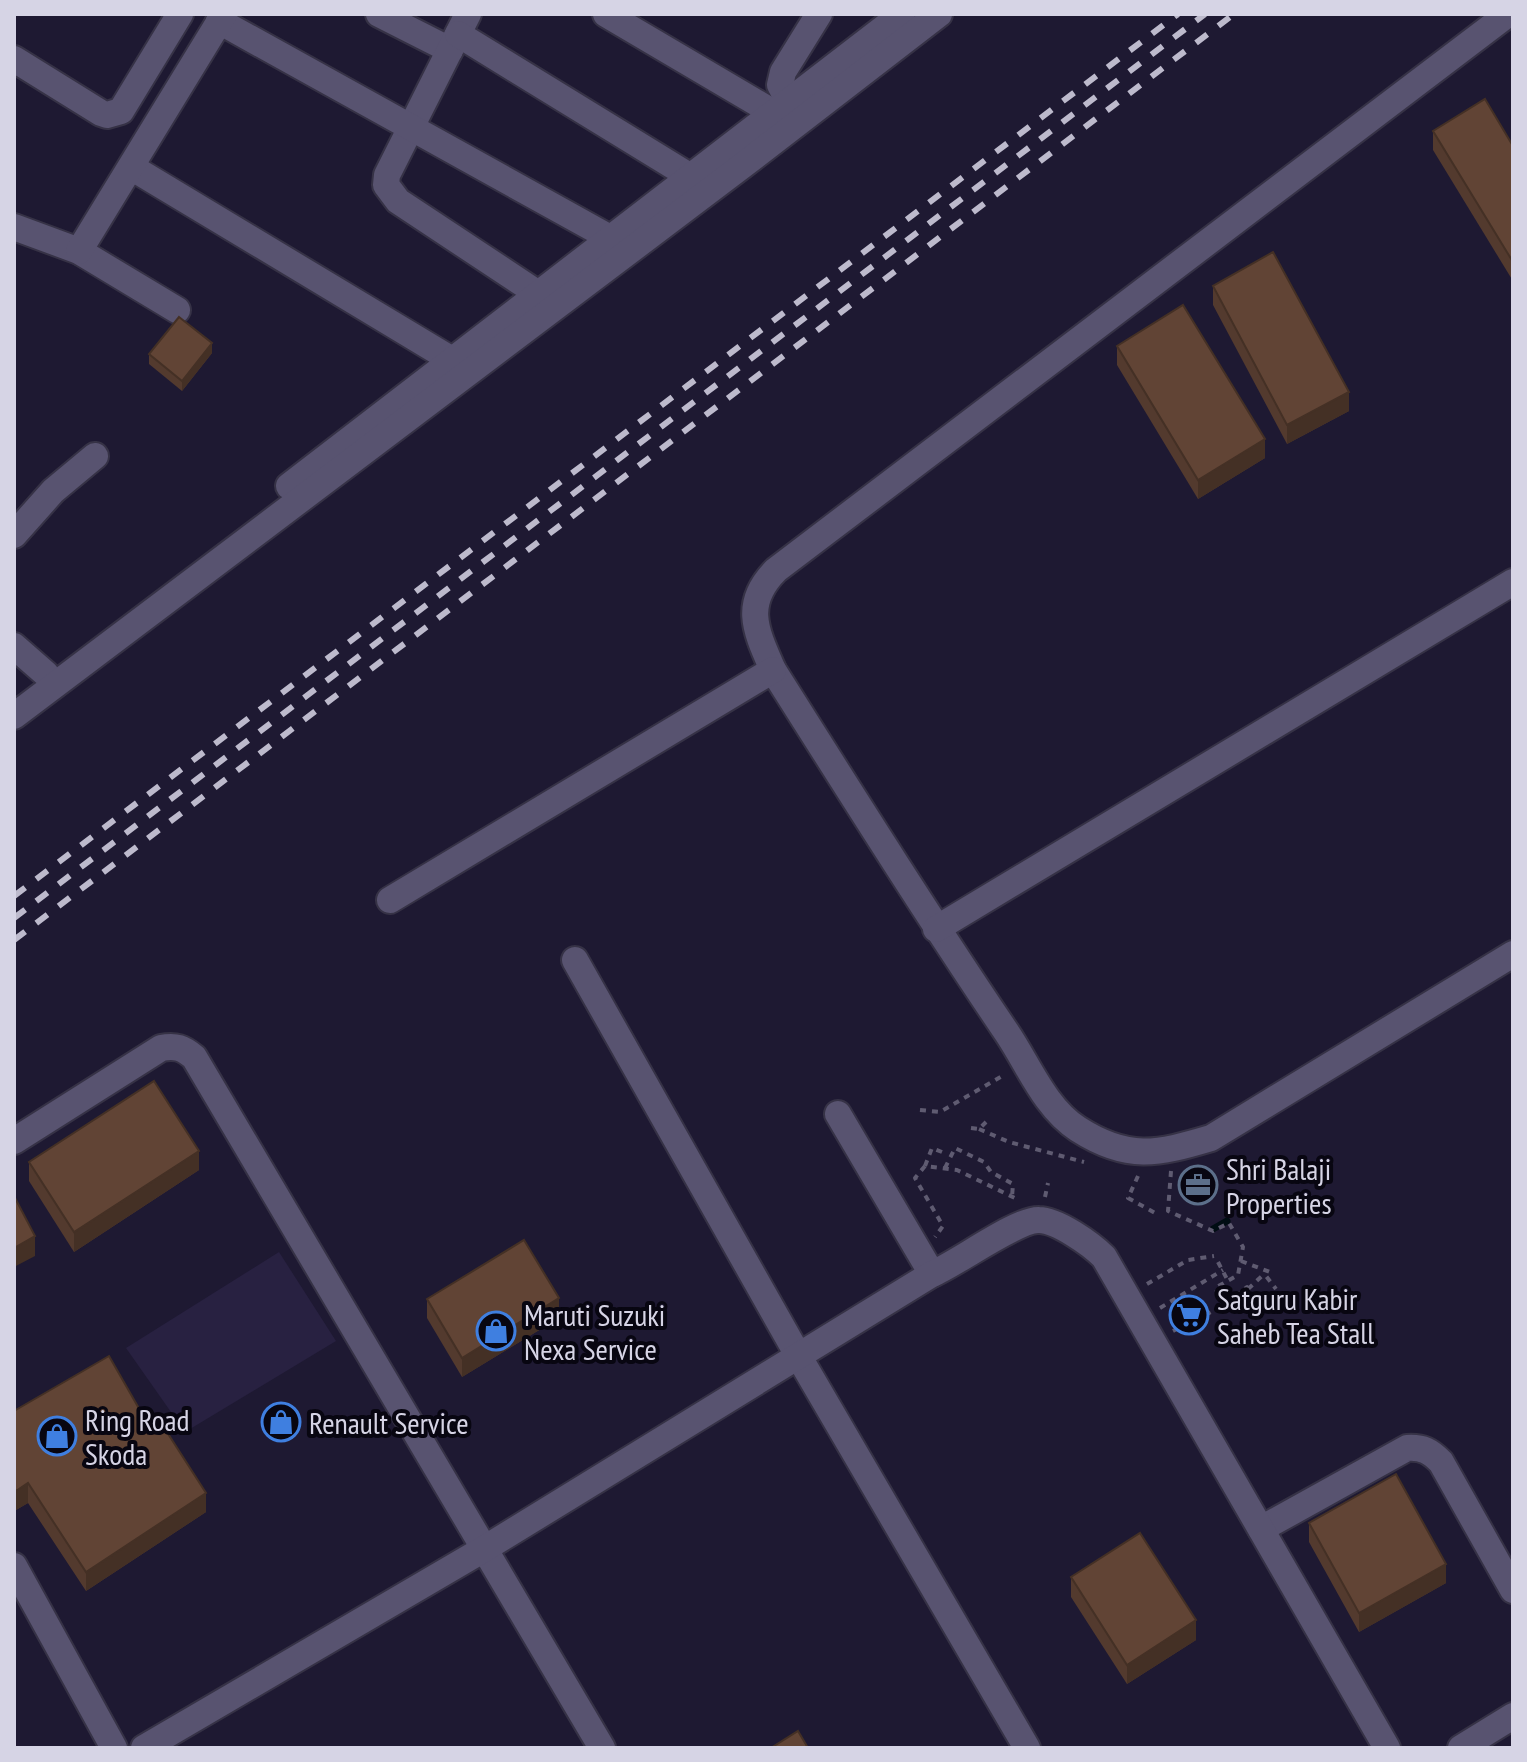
<svg xmlns="http://www.w3.org/2000/svg" width="1527" height="1762" viewBox="0 0 1527 1762" font-family="'PT Sans Narrow',sans-serif">
  <rect width="100%" height="100%" fill="#1e1932"/>
  <path fill="#282141" d="M 279,1252 L 336,1341 L 185,1432 L 126,1348 Z"/>
  <g fill="none" stroke-linecap="round" stroke-linejoin="round">
    <path stroke="#000d13" stroke-width="7" d="M 1213,1229 L 1227,1221"/>
    <g stroke="#363246" stroke-width="30">
      <g id="minor">
        <path d="M 379,14 L 450,50"/>
        <path d="M 468,14 L 387,175 L 386,185 L 398,201 L 540,295"/>
        <path d="M 606,14 L 774,113"/>
        <path d="M 1508,14 L 776,570 C 742,604 756,631 773,670 C 850,792 926,913 1007,1033 C 1028,1064 1045,1108 1078,1129 C 1128,1161 1157,1154 1211,1138 L 1513,954"/>
        <path d="M 219,21 L 612,239"/>
        <path d="M 458,34 L 691,177"/>
        <path d="M 14,59 L 101,113 L 107,115 L 121,111 L 180,14"/>
        <path d="M 789,102 L 780,85 L 783,72 L 819,14"/>
        <path d="M 131,167 L 452,360"/>
        <path d="M 14,227 L 79,251 L 177,310"/>
        <path d="M 79,251 L 224,14"/>
        <path d="M 289,486 L 902,14"/>
        <path d="M 14,535 L 53,491 L 95,456"/>
        <path d="M 14,646 L 46,674"/>
        <path d="M 14,716 L 742,166 L 939,14"/>
        <path d="M 390,900 L 773,670"/>
        <path d="M 936,929 L 1513,582"/>
        <path d="M 575,960 L 799,1357 L 1027,1748"/>
        <path d="M 838,1114 L 932,1274"/>
        <path d="M 14,1141 L 161,1048 C 176,1045 183,1048 194,1057 L 602,1748"/>
        <path d="M 1261,1529 L 1407,1448 C 1423,1447 1430,1451 1441,1462 L 1513,1590"/>
        <path d="M 14,1566 L 114,1748"/>
        <path d="M 144,1748 L 484,1549 L 932,1274 C 958,1263 1017,1219 1039,1220 C 1057,1220 1091,1244 1104,1257 L 1387,1748"/>
        <path d="M 1461,1748 L 1513,1716"/>
      </g>
    </g>
    <g stroke="#5f5b71" stroke-width="4" stroke-dasharray="6 6" stroke-linecap="butt">
      <path d="M 920,1110 L 940,1112 L 1004,1075"/>
      <path d="M 971,1128 L 979,1129 L 988,1120"/>
      <path d="M 979,1129 L 1009,1142 L 1084,1162"/>
      <path d="M 942,1152 L 932,1148 L 925,1166 L 957,1170 L 1017,1199"/>
      <path d="M 925,1166 L 915,1178 L 943,1226 L 935,1237"/>
      <path d="M 945,1168 L 955,1148 L 984,1162 L 991,1172 L 1013,1184 L 1012,1197"/>
      <path d="M 1171,1171 L 1168,1211 L 1213,1231 L 1229,1223 L 1243,1247 L 1238,1275 L 1215,1288 L 1225,1305"/>
      <path d="M 1138,1176 L 1128,1198 L 1157,1214"/>
      <path d="M 1045,1197 L 1048,1183"/>
      <path d="M 1241,1261 L 1270,1272"/>
      <path d="M 1218,1262 L 1228,1281"/>
      <path d="M 1147,1284 L 1188,1260 L 1214,1256"/>
      <path d="M 1248,1289 L 1262,1276 L 1266,1276 L 1276,1289"/>
      <path d="M 1160,1308 L 1223,1270"/>
      <path d="M 1173,1331 L 1225,1305 L 1247,1287 L 1253,1298"/>
    </g>
    <use href="#minor" stroke="#585370" stroke-width="26"/>
    <g stroke="#bdbacc" stroke-width="6" stroke-dasharray="14 14" stroke-linecap="butt">
      <path d="M 14,896 L 1178,14"/>
      <path d="M 14,918 L 1205,14"/>
      <path d="M 14,940 L 1234,14"/>
    </g>
  </g>
  <g fill="#533a2e">
    <path d="M 1433,131 L 1513,146 L 1513,281 L 1433,150 Z"/>
    <path d="M 1213,286 L 1349,411 L 1287,444 L 1213,305 Z"/>
    <path d="M 1117,346 L 1265,458 L 1198,499 L 1117,365 Z"/>
    <path d="M 212,353 L 182,391 L 149,364 L 149,354 Z"/>
    <path d="M 29,1162 L 199,1170 L 74,1252 L 29,1181 Z"/>
    <path d="M 427,1299 L 559,1318 L 462,1377 L 427,1318 Z"/>
    <path d="M 14,1411 L 153,1433 L 206,1512 L 86,1591 L 28,1503 L 16,1510 L 14,1507 Z"/>
    <path d="M 1309,1523 L 1446,1583 L 1359,1632 L 1309,1542 Z"/>
    <path d="M 1071,1577 L 1196,1640 L 1127,1684 L 1071,1597 Z"/>
  </g>
  <g fill="#443025">
    <path d="M 212,343 L 212,353 L 182,391 L 182,381 Z"/>
    <path d="M 1349,392 L 1349,411 L 1287,444 L 1287,425 Z"/>
    <path d="M 1265,439 L 1265,458 L 1198,499 L 1198,480 Z"/>
    <path d="M 199,1151 L 199,1170 L 74,1252 L 74,1232 Z"/>
    <path d="M 35,1236 L 35,1256 L 14,1267 L 14,1248 Z"/>
    <path d="M 559,1298 L 559,1318 L 462,1377 L 462,1358 Z"/>
    <path d="M 28,1483 L 28,1503 L 16,1510 L 16,1491 Z"/>
    <path d="M 206,1493 L 206,1512 L 86,1591 L 86,1572 Z"/>
    <path d="M 1446,1564 L 1446,1583 L 1359,1632 L 1359,1613 Z"/>
    <path d="M 1196,1620 L 1196,1640 L 1127,1684 L 1127,1665 Z"/>
  </g>
  <g fill="#614435" stroke="#443025" stroke-width="2">
    <path d="M 1485,99 L 1513,146 L 1513,262 L 1433,131 Z"/>
    <path d="M 1273,252 L 1349,392 L 1287,425 L 1213,286 Z"/>
    <path d="M 1183,305 L 1265,439 L 1198,480 L 1117,346 Z"/>
    <path d="M 179,317 L 212,343 L 182,381 L 149,354 Z"/>
    <path d="M 154,1081 L 199,1151 L 74,1232 L 29,1162 Z"/>
    <path d="M 14,1196 L 35,1236 L 14,1248 Z"/>
    <path d="M 524,1240 L 559,1298 L 462,1358 L 427,1299 Z"/>
    <path d="M 109,1356 L 153,1433 L 163,1426 L 206,1493 L 86,1572 L 28,1483 L 16,1491 L 14,1487 L 14,1411 Z"/>
    <path d="M 1396,1474 L 1446,1564 L 1359,1613 L 1309,1523 Z"/>
    <path d="M 1140,1533 L 1196,1620 L 1127,1665 L 1071,1577 Z"/>
    <path d="M 798,1731 L 808,1748 L 771,1748 Z"/>
  </g>
  <defs>
    <g id="office-ring" transform="scale(2)"><circle r="9.5" fill="#080611" stroke="#5c6f8a" stroke-width="1.5"/><path d="M-6-3h4V-5.5h4V-3h4V5H-6ZM-1-4.5V-3h2v-1.5ZM-6 0V1H6V0Z" fill="#5c6f8a"/></g>
    <g id="supermarket-ring" transform="scale(2)"><circle r="9.5" fill="#080611" stroke="#3f7fe0" stroke-width="1.5"/><path d="M-6-5.5h2.5l.6 2H6L4.5 2H-2.5L-4.4-4H-6ZM-1.5 3.2a1.3 1.3 0 1 0 .1 0ZM3 3.2a1.3 1.3 0 1 0 .1 0Z" fill="#3f7fe0"/></g>
    <g id="shop-ring" transform="scale(2)"><circle r="9.5" fill="#080611" stroke="#3f7fe0" stroke-width="1.5"/><path d="M-5-2.5h2.3a2.7 3.5 0 0 1 5.4 0H5L5.5 6h-11ZM-1.5-2.5h3a1.5 2.3 0 0 0-3 0Z" fill="#3f7fe0"/></g>
  </defs>
  <g fill-rule="evenodd">
    <use href="#office-ring" x="1198" y="1185"/>
    <use href="#supermarket-ring" x="1189" y="1315"/>
    <use href="#shop-ring" x="496" y="1331"/>
    <use href="#shop-ring" x="281" y="1422"/>
    <use href="#shop-ring" x="57" y="1436"/>
  </g>
  <g text-anchor="middle" dominant-baseline="central" stroke-width="8" stroke-linejoin="round" paint-order="stroke">
    <g font-size="30" fill="#d6d4e5" stroke="#080611" text-anchor="start">
      <text x="1226" y="1168">Shri Balaji<tspan x="1226" dy="34">Properties</tspan></text>
      <text x="1217" y="1298">Satguru Kabir<tspan x="1217" dy="34">Saheb Tea Stall</tspan></text>
      <text x="524" y="1314">Maruti Suzuki<tspan x="524" dy="34">Nexa Service</tspan></text>
      <text x="85" y="1419">Ring Road<tspan x="85" dy="34">Skoda</tspan></text>
      <text x="309" y="1422">Renault Service</text>
    </g>
  </g>
  <rect width="1527" height="1762" fill="none" stroke="#d6d4e5" stroke-width="32"/>
</svg>
